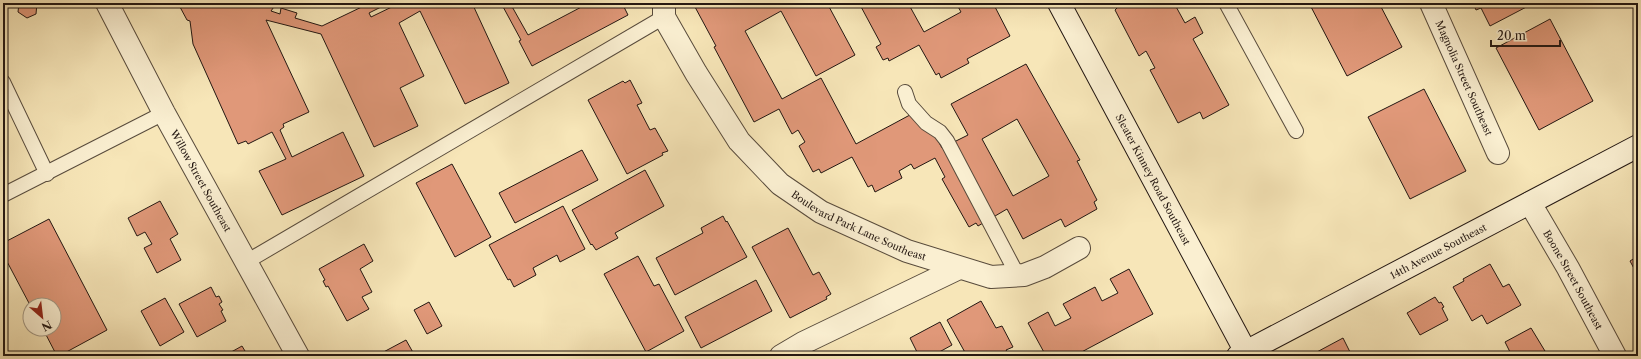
<svg xmlns="http://www.w3.org/2000/svg" width="1641" height="359" viewBox="0 0 1641 359" font-family="'Libre Caslon Text',serif">
  <rect width="100%" height="100%" fill="#f7e6b8"/>
  <filter id="stains"><feTurbulence type="fractalNoise" baseFrequency=".005" numOctaves="4"/><feColorMatrix values="0 0 0 0 .2 0 0 0 0 .09 0 0 0 0 .02 0 0 0 .5 -.17"/></filter>
  <radialGradient id="worn" r=".72"><stop offset=".6" stop-color="#630" stop-opacity="0"/><stop offset="1" stop-color="#630" stop-opacity=".3"/></radialGradient>
  <g fill="#e09879" stroke="#231712" fill-rule="evenodd">
    <path d="M 19,3 L 37,3 L 36,14 L 27,18 L 18,12 Z"/>
    <path d="M 182,3 L 274,3 L 276,4 L 271,11 L 280,14 L 281,8 L 297,13 L 295,18 L 322,26 L 370,3 L 389,3 L 369,13 L 371,17 L 400,3 L 472,3 L 509,83 L 465,104 L 420,11 L 399,23 L 424,76 L 400,88 L 418,126 L 374,147 L 321,34 L 266,20 L 309,112 L 283,124 L 284,127 L 280,130 L 292,157 L 343,132 L 364,176 L 282,215 L 259,171 L 286,159 L 272,132 L 248,144 L 246,141 L 238,144 L 193,44 L 190,21 L 187,20 L 180,7 Z"/>
    <path d="M 501,3 L 510,3 L 528,35 L 589,3 L 622,3 L 628,15 L 532,66 L 519,41 L 521,40 Z"/>
    <path d="M 697,3 L 827,3 L 855,55 L 816,76 L 781,11 L 745,31 L 782,99 L 821,78 L 856,144 L 921,109 L 942,148 L 968,135 L 951,104 L 1026,64 L 1080,160 L 1077,161 L 1097,200 L 1094,202 L 1097,209 L 1065,227 L 1061,219 L 1023,239 L 1007,209 L 978,226 L 976,223 L 969,227 L 942,179 L 945,177 L 935,158 L 914,169 L 911,164 L 899,171 L 902,178 L 875,192 L 872,185 L 868,187 L 852,157 L 821,173 L 819,169 L 813,172 L 799,146 L 805,142 L 798,130 L 792,134 L 779,109 L 754,122 L 714,47 L 716,46 L 695,7 L 698,5 ZM 1017,119 L 1049,176 L 1013,196 L 982,139 Z"/>
    <path d="M 859,3 L 908,3 L 924,32 L 961,12 L 956,3 L 993,3 L 1010,36 L 967,59 L 969,63 L 941,78 L 939,73 L 936,75 L 919,45 L 889,61 L 888,58 L 883,60 L 876,47 L 881,44 Z"/>
    <path d="M 1114,3 L 1174,3 L 1185,23 L 1195,17 L 1203,33 L 1193,39 L 1229,105 L 1203,119 L 1200,112 L 1178,123 L 1150,70 L 1155,68 L 1146,51 L 1139,56 L 1115,10 L 1117,8 Z"/>
    <path d="M 1309,3 L 1379,3 L 1402,47 L 1347,76 Z"/>
    <path d="M 1473,3 L 1534,3 L 1490,26 L 1481,8 L 1476,10 Z"/>
    <path d="M 1550,19 L 1593,101 L 1539,130 L 1496,48 Z"/>
    <path d="M 630,80 L 642,103 L 637,105 L 650,130 L 655,128 L 668,151 L 662,153 L 663,155 L 627,174 L 588,100 L 623,81 L 625,83 Z"/>
    <path d="M 1424,89 L 1466,171 L 1410,199 L 1368,117 Z"/>
    <path d="M 582,150 L 598,180 L 515,223 L 499,193 Z"/>
    <path d="M 452,164 L 491,237 L 455,257 L 416,183 Z"/>
    <path d="M 645,170 L 664,206 L 615,233 L 618,238 L 596,250 L 592,244 L 591,245 L 572,210 Z"/>
    <path d="M 160,201 L 178,234 L 170,239 L 181,260 L 157,273 L 144,248 L 152,244 L 145,232 L 137,236 L 128,218 Z"/>
    <path d="M 563,206 L 585,249 L 560,262 L 557,255 L 533,268 L 536,275 L 514,287 L 510,279 L 508,280 L 489,245 Z"/>
    <path d="M 723,216 L 726,222 L 727,221 L 747,257 L 675,295 L 656,258 L 703,233 L 701,228 Z"/>
    <path d="M 49,219 L 107,330 L 59,356 L 57,356 L 43,329 L 54,329 L 54,305 L 30,305 L 3,254 L 3,243 Z"/>
    <path d="M 788,228 L 813,275 L 819,272 L 831,294 L 826,297 L 827,299 L 790,318 L 752,247 Z"/>
    <path d="M 364,244 L 373,261 L 360,269 L 372,292 L 362,297 L 369,309 L 347,321 L 328,286 L 326,287 L 323,281 L 325,280 L 319,269 Z"/>
    <path d="M 638,256 L 654,286 L 659,284 L 684,331 L 646,352 L 604,274 Z"/>
    <path d="M 1638,256 L 1638,276 L 1630,261 Z"/>
    <path d="M 1490,264 L 1503,287 L 1509,284 L 1521,305 L 1487,324 L 1482,315 L 1472,321 L 1453,287 L 1464,281 L 1463,279 Z"/>
    <path d="M 1129,269 L 1153,314 L 1074,356 L 1046,356 L 1028,323 L 1048,312 L 1055,326 L 1071,318 L 1063,304 L 1095,287 L 1102,301 L 1118,293 L 1110,279 Z"/>
    <path d="M 756,280 L 772,311 L 701,348 L 685,317 Z"/>
    <path d="M 211,287 L 216,297 L 219,296 L 222,302 L 219,304 L 223,310 L 221,311 L 226,321 L 197,337 L 179,304 Z"/>
    <path d="M 1435,297 L 1439,303 L 1441,302 L 1444,307 L 1442,308 L 1448,320 L 1420,335 L 1407,313 Z"/>
    <path d="M 165,298 L 184,332 L 160,346 L 141,311 Z"/>
    <path d="M 981,301 L 996,328 L 1002,326 L 1013,347 L 1006,350 L 1010,356 L 967,356 L 947,320 Z"/>
    <path d="M 429,302 L 442,326 L 427,334 L 414,310 Z"/>
    <path d="M 940,322 L 952,345 L 932,356 L 919,356 L 910,338 Z"/>
    <path d="M 1531,328 L 1548,356 L 1512,356 L 1505,342 Z"/>
    <path d="M 1343,338 L 1352,356 L 1317,356 L 1315,353 Z"/>
    <path d="M 406,340 L 415,356 L 376,356 Z"/>
    <path d="M 242,346 L 248,356 L 224,356 Z"/>
  </g>
  <g fill="none" stroke-linecap="round" stroke-linejoin="round">
    <g stroke="#584b3c" stroke-width="16">
      <g id="lane">
        <path d="M 1226,3 L 1296,131"/>
        <path d="M 3,82 L 47,174"/>
        <path d="M 905,92 L 909,104 L 926,123 L 940,132 L 947,141 L 1018,276"/>
        <path d="M 3,195 L 164,113"/>
        <path d="M 246,262 L 664,17"/>
      </g>
    </g>
    <g stroke="#584b3c" stroke-width="24">
      <g id="street">
        <path id="s1" d="M 107,3 L 164,113 L 298,356"/>
        <path id="s2" d="M 664,3 L 664,17 L 696,73 L 739,141 L 780,184 L 821,212 L 907,251 L 991,277 L 1024,275 L 1045,267 L 1079,248"/>
        <path id="s3" d="M 1431,3 L 1498,153"/>
        <path id="s4" d="M 1530,203 L 1568,268 L 1615,356"/>
        <path d="M 781,356 L 803,343 L 959,268"/>
      </g>
    </g>
    <g stroke="#231712" stroke-width="24">
      <g id="secondary">
        <path id="s5" d="M 1059,3 L 1248,356"/>
        <path id="s6" d="M 1238,356 L 1638,146"/>
      </g>
    </g>
    <use href="#lane" stroke="#faefd1" stroke-width="14"/>
    <use href="#street" stroke="#faefd1" stroke-width="22"/>
    <use href="#secondary" stroke="#faefd1" stroke-width="22"/>
  </g>
  <g text-anchor="middle" dominant-baseline="central" stroke-width="3" stroke-linejoin="round" paint-order="stroke">
    <g font-size="10" fill="#231712" stroke="#faefd1">
      <text stroke="none"><textPath href="#s3" startOffset="82">Magnolia Street Southeast</textPath></text>
      <text stroke="none"><textPath href="#s1" startOffset="201">Willow Street Southeast</textPath></text>
      <text stroke="none"><textPath href="#s5" startOffset="200">Sleater Kinney Road Southeast</textPath></text>
      <text stroke="none"><textPath href="#s2" startOffset="308">Boulevard Park Lane Southeast</textPath></text>
      <text stroke="none"><textPath href="#s6" startOffset="226">14th Avenue Southeast</textPath></text>
      <text stroke="none"><textPath href="#s4" startOffset="88">Boone Street Southeast</textPath></text>
    </g>
  </g>
  <rect width="1641" height="359" fill="none" stroke="#f7e6b8" stroke-width="16"/>
  <rect x="4" y="4" width="1633" height="351" fill="none" stroke="#231712" stroke-width="2"/>
  <rect x="8" y="8" width="1625" height="343" fill="none" stroke="#231712"/>
  <g transform="translate(42 317) rotate(152)"><circle r="19" fill="#faefd1" stroke="#a49985"/>
  <path d="M0-3L7 15L0 10L-7 15Z" fill="#8f2418"/>
  <text y="-6" font-size="11" font-weight="bold" text-anchor="middle" fill="#231712">N</text>
  </g>
  <path d="M1491 40v6h69v-6" fill="none" stroke="#231712" stroke-width="2"/>
  <text x="1497" y="40" font-size="12" fill="#231712" stroke="#faefd1" stroke-width="3" paint-order="stroke">20 m</text>
  <rect width="100%" height="100%" filter="url(#stains)"/>
  <rect width="100%" height="100%" fill="url(#worn)"/>
</svg>
